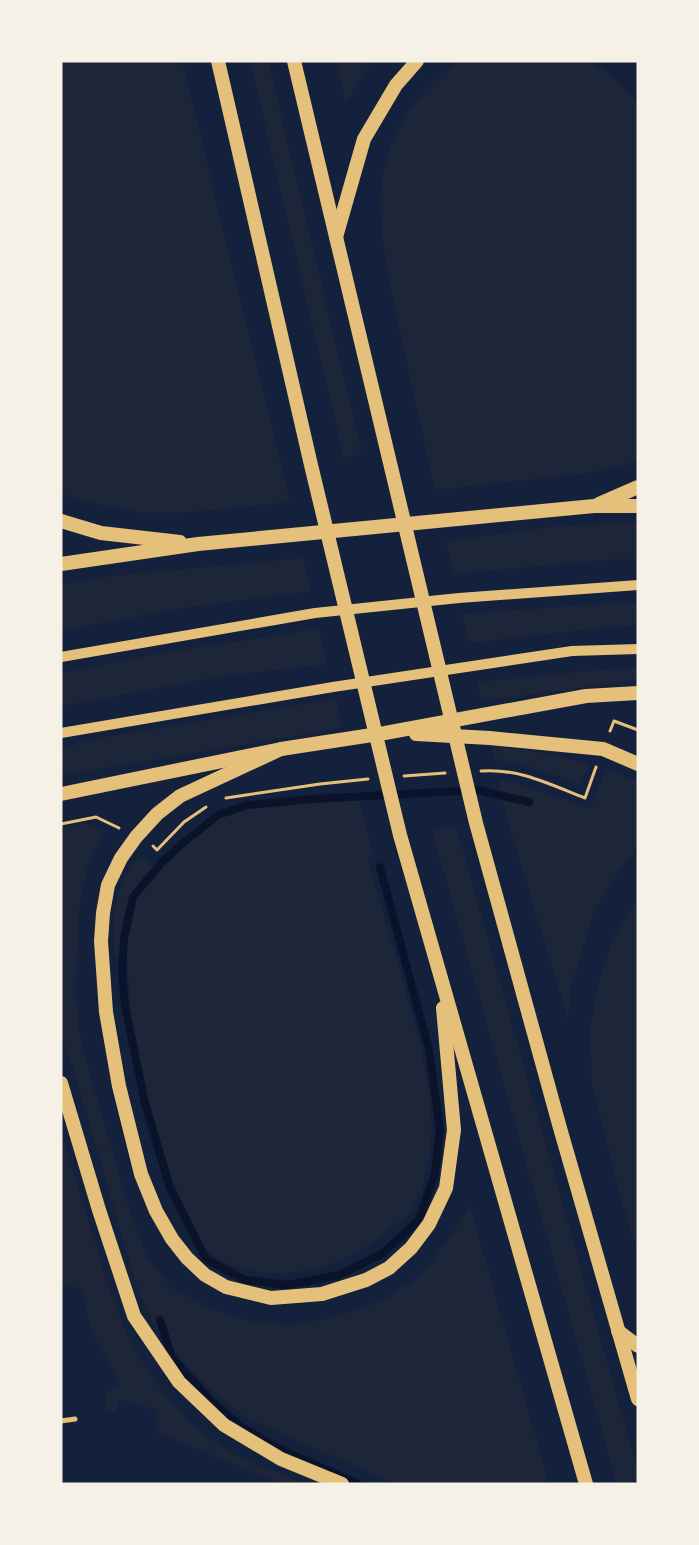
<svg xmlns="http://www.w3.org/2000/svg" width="699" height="1545" viewBox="0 0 699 1545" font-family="'Alegreya Sans',sans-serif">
  <rect width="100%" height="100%" fill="#14213d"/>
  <g fill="#1d2539">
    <path d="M 61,61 L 182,61 L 290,502 L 191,512 L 144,513 L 92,503 L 61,493 Z"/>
    <path d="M 250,61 L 268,61 L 362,454 L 344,458 Z"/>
    <path d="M 335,61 L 372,61 L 346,103 Z"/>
    <path d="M 457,61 L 589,61 L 607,72 L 638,102 L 638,459 L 626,465 L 581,474 L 435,490 C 422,430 408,371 396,312 C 387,266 375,219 383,173 C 391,128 422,88 457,61 Z"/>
    <path d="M 638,522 L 638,559 L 618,559 L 453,574 L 446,541 L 550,527 Z"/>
    <path d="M 303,558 L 311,591 L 175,609 L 61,631 L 61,584 L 102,577 Z"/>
    <path d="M 638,603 L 638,626 L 609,627 L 469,643 L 462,614 L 600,604 Z"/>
    <path d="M 319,629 L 327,664 L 223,676 L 61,706 L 61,673 L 163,653 Z"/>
    <path d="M 638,668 L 638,680 L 482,701 L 477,682 L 589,671 Z"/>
    <path d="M 336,699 L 342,728 L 61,775 L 61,748 L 101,738 Z"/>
    <path d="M 492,746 C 525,749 557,755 589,764 L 579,785 L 539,769 L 494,758 Z"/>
    <path d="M 605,769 L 621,774 L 638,782 L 638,846 L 617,874 L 595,909 L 571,987 L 568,1019 L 507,818 L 499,780 L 512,781 L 591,809 Z"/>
    <path d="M 357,792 L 373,856 L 367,857 C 383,914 401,970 415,1027 C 425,1065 434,1104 431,1143 C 429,1163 422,1197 410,1212 C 405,1218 398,1222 393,1227 C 351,1265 284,1287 229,1264 C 220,1260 210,1255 203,1247 C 189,1231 184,1209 177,1190 C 170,1171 162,1153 156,1134 C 141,1077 129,1015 127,956 L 114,955 C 112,918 115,886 139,855 L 154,867 L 177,842 L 201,822 L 223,809 L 247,802 Z"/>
    <path d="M 87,823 L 105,831 L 89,860 L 80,899 L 75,994 L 81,1043 L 132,1219 L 148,1259 L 172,1288 L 209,1308 L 247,1321 L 290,1325 L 336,1317 L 380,1302 L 420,1276 L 447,1241 L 470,1206 L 549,1484 L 395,1484 L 249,1419 L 217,1396 L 181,1360 L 152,1321 L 136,1283 L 73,1067 L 61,1035 L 61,828 Z"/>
    <path d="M 456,826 L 638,1472 L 638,1484 L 617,1484 L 432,830 Z"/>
    <path d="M 638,900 L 638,1252 L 624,1209 L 592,1084 L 590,1033 L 598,983 L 612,941 Z"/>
    <path d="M 61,1130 L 107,1283 L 128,1338 L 156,1383 L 191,1424 L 229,1452 L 305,1484 L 281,1484 L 156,1432 L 157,1410 L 120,1399 L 115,1412 L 106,1409 L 106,1392 L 121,1386 L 91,1330 L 82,1288 L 61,1285 Z"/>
  </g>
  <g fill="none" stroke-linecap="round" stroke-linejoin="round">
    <g stroke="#0b132b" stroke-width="8">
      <path d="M 380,867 L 429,1050 L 440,1130 L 435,1174 L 419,1220 L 382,1254 L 339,1275 L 288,1285 L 245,1280 L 206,1259 L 170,1188 L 145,1103 L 125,1006 L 122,971 L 124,938 L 133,897 L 162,862 L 183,843 L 218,815 L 248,805 L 313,799 L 478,790 L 529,802"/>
      <path d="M 160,1320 L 172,1358 L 211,1401 L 242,1427 L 275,1447 L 358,1484"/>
    </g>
    <g stroke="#e5c07b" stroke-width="3">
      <path d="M 610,731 L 614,721 L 638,730"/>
      <path d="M 481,771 C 519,768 551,785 585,798 L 596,767"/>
      <path d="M 404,776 L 445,773"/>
      <path d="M 226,798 L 320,784 L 368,779"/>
      <path d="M 61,824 L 96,817 L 119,828"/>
      <path d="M 153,846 L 157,850 L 184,822 L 206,807"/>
    </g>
    <path stroke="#e5c07b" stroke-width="5" d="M 61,1421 L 75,1419"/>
    <g stroke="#e5c07b" stroke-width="10">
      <path d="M 61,657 L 315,613 L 459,598 L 638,585"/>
      <path d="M 61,733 L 333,687 L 572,651 L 638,649"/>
    </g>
    <g stroke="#e5c07b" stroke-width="14">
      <path d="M 218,61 L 311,465 L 400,835 L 586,1484"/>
      <path d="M 294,61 L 476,823 L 560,1128 L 638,1399"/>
      <path d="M 336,237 L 364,139 L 396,85 L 417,61"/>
      <path d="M 599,504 L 638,487"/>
      <path d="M 61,521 L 101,533 L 180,542"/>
      <path d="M 61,564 L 198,544 L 594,506 L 638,506"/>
      <path d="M 416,734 L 490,738 L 603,749 L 638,764"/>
      <path d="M 281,749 L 180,796 L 157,814 L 136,837 L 121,858 L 108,885 L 103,913 L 101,941 L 106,1012 L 119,1086 L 141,1174 L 156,1211 L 172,1239 L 187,1258 L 205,1275 L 226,1287 L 271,1298 L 322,1294 L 366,1280 L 389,1268 L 411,1248 L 429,1224 L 446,1188 L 454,1130 L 443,1008"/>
      <path d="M 61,794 L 281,749 L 385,733 L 586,696 L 638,693"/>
      <path d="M 61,1083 L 99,1210 L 134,1316 L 179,1382 L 224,1425 L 281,1459 L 342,1484"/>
      <path d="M 618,1331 L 638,1346"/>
    </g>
  </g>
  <rect width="699" height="1545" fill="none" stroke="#f6f1e7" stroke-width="125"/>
</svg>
